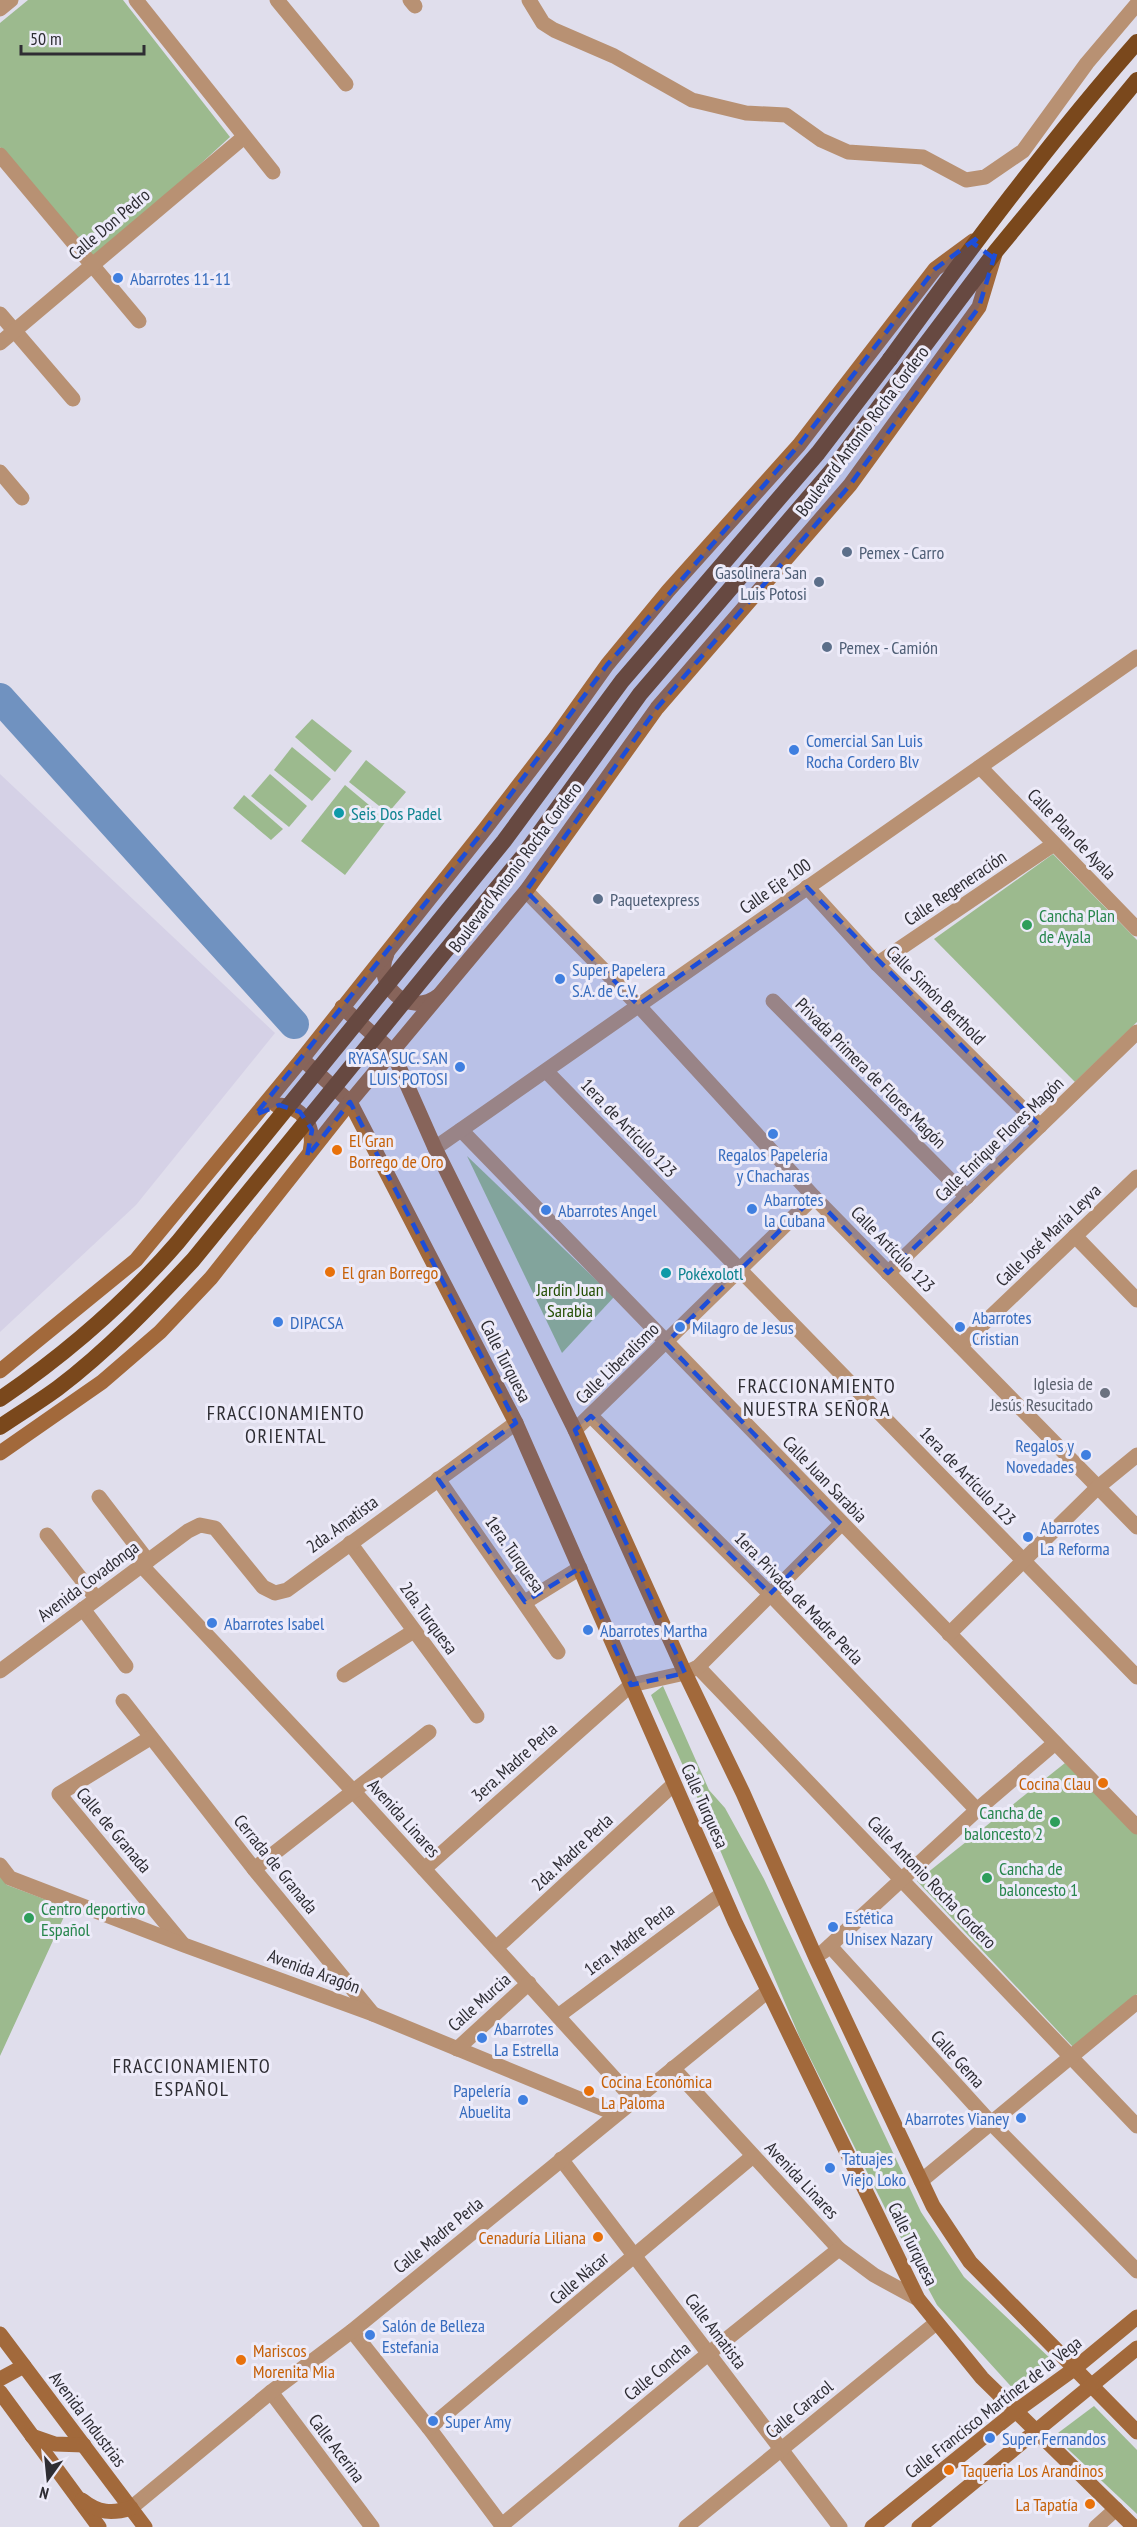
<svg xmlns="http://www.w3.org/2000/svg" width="1137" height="2527" viewBox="0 0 1137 2527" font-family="'PT Sans Narrow',sans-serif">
  <rect width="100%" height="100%" fill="#e0deec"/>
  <path fill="#d5d1e6" d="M 0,774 L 275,1033 L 136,1205 L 0,1332 Z"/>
  <g fill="#9cba8e">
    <path d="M 28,0 L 123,0 L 230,137 L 91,264 L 0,147 L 0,23 Z"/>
    <path d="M 312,719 L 352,751 L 335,772 L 295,737 Z"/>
    <path d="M 292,747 L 331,779 L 312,801 L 274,770 Z"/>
    <path d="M 366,760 L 406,792 L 388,813 L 349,782 Z"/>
    <path d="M 270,774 L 307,806 L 289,827 L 251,796 Z"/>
    <path d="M 345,785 L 387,820 L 345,875 L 301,841 Z"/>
    <path d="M 244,795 L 283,829 L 271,840 L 233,808 Z"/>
    <path d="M 1053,854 L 1137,940 L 1137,1022 L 1075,1082 L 934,939 Z"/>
    <path d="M 467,1156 L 614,1297 L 562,1353 Z"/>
    <path d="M 663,1686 L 709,1790 L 725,1808 L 764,1879 L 921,2212 L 964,2277 L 1054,2362 L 1017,2393 L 937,2305 L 886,2210 L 800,2038 L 703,1810 L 651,1695 Z"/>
    <path d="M 1065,1763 L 1137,1834 L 1137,1994 L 1073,2047 L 917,1881 Z"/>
    <path d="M 0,1876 L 7,1885 L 68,1908 L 0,2056 Z"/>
    <path d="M 1094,2406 L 1137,2450 L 1137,2514 L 1054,2436 Z"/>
  </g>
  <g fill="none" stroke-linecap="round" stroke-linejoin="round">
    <path stroke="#7092c0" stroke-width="30" d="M 0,698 L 294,1024"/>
    <g stroke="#b89173" stroke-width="15">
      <path d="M 136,0 L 273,172"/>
      <path d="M 277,0 L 346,84"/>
      <path d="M 410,0 L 415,6"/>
      <path d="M 529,0 L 543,23 L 554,30 L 614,56 L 692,100 L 746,113 L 786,115 L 821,140 L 848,152 L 923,157 L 966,180 L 985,177 L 1023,151 L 1087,63 L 1137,4"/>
      <path d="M 0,9 L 11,0"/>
      <path d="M 0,155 L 139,321"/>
      <path d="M 0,314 L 73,399"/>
      <path d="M 0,343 L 244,137"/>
      <path d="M 0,472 L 22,498"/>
      <path d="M 980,767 L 1137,929"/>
      <path d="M 807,887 L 877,964 L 1040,1126"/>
      <path d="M 526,891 L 638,1005 L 814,1197 L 1137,1527"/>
      <path d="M 877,964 L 1054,844"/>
      <path d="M 773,1001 L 967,1197"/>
      <path d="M 546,1071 L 1137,1677"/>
      <path d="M 461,1130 L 1137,1827"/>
      <path d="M 435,1148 L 1137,657"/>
      <path d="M 1075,1236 L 1137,1300"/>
      <path d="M 888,1273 L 1137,1032"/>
      <path d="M 960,1346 L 1137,1177"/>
      <path d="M 591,1416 L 770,1594 L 977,1810"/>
      <path d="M 575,1430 L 814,1197"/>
      <path d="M 438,1479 L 558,1652"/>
      <path d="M 99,1497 L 148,1561"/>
      <path d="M 47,1535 L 96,1598"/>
      <path d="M 350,1543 L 477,1716"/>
      <path d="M 141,1565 L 354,1792 L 634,2100"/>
      <path d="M 525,1602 L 580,1568"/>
      <path d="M 83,1609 L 126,1666"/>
      <path d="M 949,1634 L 1098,1487 L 1137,1455"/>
      <path d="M 698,1667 L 1137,2126"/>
      <path d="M 0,1671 L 188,1531 L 200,1525 L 215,1528 L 263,1587 L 275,1593 L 287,1590 L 516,1423"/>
      <path d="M 344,1675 L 414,1631"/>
      <path d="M 123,1701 L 254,1869 L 373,2014"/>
      <path d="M 150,1738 L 59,1794 L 182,1943"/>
      <path d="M 0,1865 L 10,1878 L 184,1945 L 373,2014 L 616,2114"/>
      <path d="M 254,1869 L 429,1732"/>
      <path d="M 424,1869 L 631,1685 L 685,1673 L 698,1667 L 841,1524"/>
      <path d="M 830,1946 L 991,2123 L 1137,2271"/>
      <path d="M 496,1948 L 674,1784"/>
      <path d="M 823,1952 L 977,1810 L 1055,1743"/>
      <path d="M 558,2016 L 722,1894"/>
      <path d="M 457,2049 L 529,1983"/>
      <path d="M 673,2068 L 839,2249 L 874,2275 L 918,2299"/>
      <path d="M 561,2159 L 840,2527"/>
      <path d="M 921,2181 L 1137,2002"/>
      <path d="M 352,2331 L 429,2428 L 503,2527"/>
      <path d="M 271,2392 L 372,2527"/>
      <path d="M 429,2428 L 753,2156"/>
      <path d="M 131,2508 L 271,2392 L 352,2331 L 768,1991"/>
      <path d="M 502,2525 L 708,2354 L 839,2249"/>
      <path d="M 686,2527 L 936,2323"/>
      <path d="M 1096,2527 L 1116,2509"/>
    </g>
    <g stroke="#a2693b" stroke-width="15">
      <path d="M 387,954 C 372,986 410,1018 438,996"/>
      <path d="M 342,1007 L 392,1051 L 435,1148 L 575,1430 L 685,1673 L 743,1793 L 816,1958 L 933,2206 L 970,2262 L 1137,2432"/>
      <path d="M 302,1059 L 350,1102 L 516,1423 L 735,1922 L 918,2299 L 982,2378 L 1134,2527"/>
      <path d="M 276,1105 C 303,1105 316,1127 310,1152"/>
      <path d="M 0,1371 L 136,1260 L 302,1059 L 485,829 L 555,738 L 607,665 L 668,591 L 799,445 L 935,269 L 973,241"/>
      <path d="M 0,1453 L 102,1382 L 160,1332 L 211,1278 L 350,1102 L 526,891 L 657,708 L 850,485 L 979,307 L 995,254"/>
      <path d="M 0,2334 L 145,2527"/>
      <path d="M 0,2379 L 24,2366"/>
      <path d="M 0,2392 L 99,2527"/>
      <path d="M 32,2436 L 55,2444 L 84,2445"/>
      <path d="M 82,2500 C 98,2513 112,2514 131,2508"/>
      <path d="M 872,2527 L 1016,2411 L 1074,2369 L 1137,2317"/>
      <path d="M 919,2527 L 1137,2348"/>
    </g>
    <g stroke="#7a481c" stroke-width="16">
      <path d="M 890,359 C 969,250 1049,142 1137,42"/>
      <path d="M 907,369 L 996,251 L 1137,80"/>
    </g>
    <g stroke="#7a481c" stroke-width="16">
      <path d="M 0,1399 C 66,1354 126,1302 178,1242 L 504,841 L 622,681 L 818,453 L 890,359"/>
      <path d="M 0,1427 C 19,1414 39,1402 58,1388 C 107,1351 151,1305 193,1260 L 523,856 L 640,694 L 833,469 L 907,369"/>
    </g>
  </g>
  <path fill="#1d4ed8" fill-opacity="0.2" stroke="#1d4ed8" stroke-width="4.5" stroke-dasharray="12 8" stroke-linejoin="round" d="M 977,238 L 973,243 L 992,257 L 996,251 L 979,307 L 850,485 L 657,708 L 526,891 L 638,1005 L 807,887 L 1040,1126 L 888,1273 L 814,1197 L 666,1343 L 841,1524 L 770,1594 L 591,1416 L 575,1430 L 685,1673 L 631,1685 L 580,1568 L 525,1602 L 438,1479 L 516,1423 L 350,1102 L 307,1157 L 312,1130 L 300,1112 L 279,1105 L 255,1115 L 485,829 L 607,665 L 799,445 L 935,269 Z"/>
  <g fill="#3f7fe0" stroke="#edebf9" stroke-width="2">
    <circle cx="118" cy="278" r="6"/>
    <circle cx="794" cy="750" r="6"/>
    <circle cx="560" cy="979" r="6"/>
    <circle cx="460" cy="1067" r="6"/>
    <circle cx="773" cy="1134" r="6"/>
    <circle cx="752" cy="1209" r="6"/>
    <circle cx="546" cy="1210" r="6"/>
    <circle cx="278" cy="1322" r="6"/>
    <circle cx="680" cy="1327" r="6"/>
    <circle cx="960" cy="1327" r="6"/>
    <circle cx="1086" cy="1455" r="6"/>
    <circle cx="1028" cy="1537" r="6"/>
    <circle cx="212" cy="1623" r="6"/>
    <circle cx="588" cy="1630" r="6"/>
    <circle cx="833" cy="1927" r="6"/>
    <circle cx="482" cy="2038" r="6"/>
    <circle cx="523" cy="2100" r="6"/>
    <circle cx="1021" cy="2118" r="6"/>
    <circle cx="830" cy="2168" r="6"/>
    <circle cx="370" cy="2335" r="6"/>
    <circle cx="433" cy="2421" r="6"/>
    <circle cx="990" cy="2438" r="6"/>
  </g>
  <g fill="#5c6f8a" stroke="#edebf9" stroke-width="2">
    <circle cx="847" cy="552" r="6"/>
    <circle cx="819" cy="582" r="6"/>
    <circle cx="827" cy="647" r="6"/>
    <circle cx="598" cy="899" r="6"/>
  </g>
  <g fill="#0f9aa8" stroke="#edebf9" stroke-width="2">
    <circle cx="339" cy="813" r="6"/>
    <circle cx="666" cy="1273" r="6"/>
  </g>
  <g fill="#2e9e5b" stroke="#edebf9" stroke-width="2">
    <circle cx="1027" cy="925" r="6"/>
    <circle cx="1055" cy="1822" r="6"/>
    <circle cx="987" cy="1878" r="6"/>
    <circle cx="29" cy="1918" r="6"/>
  </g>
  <g fill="#e8710a" stroke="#edebf9" stroke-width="2">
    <circle cx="337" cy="1150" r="6"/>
    <circle cx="330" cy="1272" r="6"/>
    <circle cx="1103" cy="1783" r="6"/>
    <circle cx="589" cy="2091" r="6"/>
    <circle cx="598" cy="2237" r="6"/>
    <circle cx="241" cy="2360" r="6"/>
    <circle cx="949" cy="2470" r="6"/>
    <circle cx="1090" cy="2504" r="6"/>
  </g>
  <circle fill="#6b7280" stroke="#edebf9" stroke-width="2" cx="1105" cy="1393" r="6"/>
  <g text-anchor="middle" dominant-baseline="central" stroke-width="6" stroke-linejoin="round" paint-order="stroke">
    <g font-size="18" fill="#2e2d33" stroke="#edebf9">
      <text transform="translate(109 224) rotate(-40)">Calle Don Pedro</text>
      <text transform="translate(862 431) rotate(-53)">Boulevard Antonio Rocha Cordero</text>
      <text transform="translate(1072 834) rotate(46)">Calle Plan de Ayala</text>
      <text transform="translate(515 867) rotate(-53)">Boulevard Antonio Rocha Cordero</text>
      <text transform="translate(775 886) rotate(-35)">Calle Eje 100</text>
      <text transform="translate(955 888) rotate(-34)">Calle Regeneración</text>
      <text transform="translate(936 995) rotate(45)">Calle Simón Berthold</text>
      <text transform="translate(871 1073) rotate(45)">Privada Primera de Flores Magón</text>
      <text transform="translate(629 1128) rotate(46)">1era. de Artículo 123</text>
      <text transform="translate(999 1139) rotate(-44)">Calle Enrique Flores Magón</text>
      <text transform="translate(1048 1235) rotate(-44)">Calle José María Leyva</text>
      <text transform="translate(893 1249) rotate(46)">Calle Artículo 123</text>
      <text transform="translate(506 1361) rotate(63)">Calle Turquesa</text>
      <text transform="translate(617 1363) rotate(-44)">Calle Liberalismo</text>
      <text transform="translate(968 1476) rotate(46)">1era. de Artículo 123</text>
      <text transform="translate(825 1479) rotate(46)">Calle Juan Sarabia</text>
      <text transform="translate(342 1524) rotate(-36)">2da. Amatista</text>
      <text transform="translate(515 1554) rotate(55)">1era. Turquesa</text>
      <text transform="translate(88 1581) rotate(-37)">Avenida Covadonga</text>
      <text transform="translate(799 1598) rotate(46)">1era. Privada de Madre Perla</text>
      <text transform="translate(429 1618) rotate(54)">2da. Turquesa</text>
      <text transform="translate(514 1762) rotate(-42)">3era. Madre Perla</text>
      <text transform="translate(705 1806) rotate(66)">Calle Turquesa</text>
      <text transform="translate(404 1818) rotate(48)">Avenida Linares</text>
      <text transform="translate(114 1830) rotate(50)">Calle de Granada</text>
      <text transform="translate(572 1852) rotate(-43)">2da. Madre Perla</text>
      <text transform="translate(276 1864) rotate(51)">Cerrada de Granada</text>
      <text transform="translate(932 1882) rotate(46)">Calle Antonio Rocha Cordero</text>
      <text transform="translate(629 1939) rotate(-37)">1era. Madre Perla</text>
      <text transform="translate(314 1971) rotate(20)">Avenida Aragón</text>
      <text transform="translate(479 2002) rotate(-42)">Calle Murcia</text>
      <text transform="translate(958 2059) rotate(48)">Calle Gema</text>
      <text transform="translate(802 2180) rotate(47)">Avenida Linares</text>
      <text transform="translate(438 2235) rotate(-39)">Calle Madre Perla</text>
      <text transform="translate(913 2244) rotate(64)">Calle Turquesa</text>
      <text transform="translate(579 2278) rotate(-40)">Calle Nácar</text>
      <text transform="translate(716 2331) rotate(53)">Calle Amatista</text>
      <text transform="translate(657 2371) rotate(-40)">Calle Concha</text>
      <text transform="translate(993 2407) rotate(-38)">Calle Francisco Martínez de la Vega</text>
      <text transform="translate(799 2409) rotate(-39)">Calle Caracol</text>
      <text transform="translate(88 2419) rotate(53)">Avenida Industrias</text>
      <text transform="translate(337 2448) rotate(53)">Calle Acerina</text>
    </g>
    <g font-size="18" fill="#366cbe" stroke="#edebf9" text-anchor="start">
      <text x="130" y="278">Abarrotes 11-11</text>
      <text x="806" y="740">Comercial San Luis<tspan x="806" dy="21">Rocha Cordero Blv</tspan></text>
      <text x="572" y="969">Super Papelera<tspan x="572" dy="21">S.A. de C.V.</tspan></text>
      <text x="448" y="1057" text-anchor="end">RYASA SUC. SAN<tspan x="448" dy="21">LUIS POTOSI</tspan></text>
      <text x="773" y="1154" text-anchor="middle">Regalos Papelería<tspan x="773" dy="21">y Chacharas</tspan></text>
      <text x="764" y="1199">Abarrotes<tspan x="764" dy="21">la Cubana</tspan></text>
      <text x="558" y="1210">Abarrotes Angel</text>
      <text x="972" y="1317">Abarrotes<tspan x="972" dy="21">Cristian</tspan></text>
      <text x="290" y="1322">DIPACSA</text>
      <text x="692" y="1327">Milagro de Jesus</text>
      <text x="1074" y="1445" text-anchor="end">Regalos y<tspan x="1074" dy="21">Novedades</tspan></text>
      <text x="1040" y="1527">Abarrotes<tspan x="1040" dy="21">La Reforma</tspan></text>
      <text x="224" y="1623">Abarrotes Isabel</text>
      <text x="600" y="1630">Abarrotes Martha</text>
      <text x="845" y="1917">Estética<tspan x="845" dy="21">Unisex Nazary</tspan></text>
      <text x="494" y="2028">Abarrotes<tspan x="494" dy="21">La Estrella</tspan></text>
      <text x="511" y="2090" text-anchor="end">Papelería<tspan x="511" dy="21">Abuelita</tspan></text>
      <text x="1009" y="2118" text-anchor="end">Abarrotes Vianey</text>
      <text x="842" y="2158">Tatuajes<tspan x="842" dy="21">Viejo Loko</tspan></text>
      <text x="382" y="2325">Salón de Belleza<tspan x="382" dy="21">Estefania</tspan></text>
      <text x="445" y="2421">Super Amy</text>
      <text x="1002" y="2438">Super Fernandos</text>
    </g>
    <g font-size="18" fill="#4e5e75" stroke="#edebf9" text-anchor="start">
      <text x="859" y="552">Pemex - Carro</text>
      <text x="807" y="572" text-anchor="end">Gasolinera San<tspan x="807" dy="21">Luis Potosi</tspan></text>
      <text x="839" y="647">Pemex - Camión</text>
      <text x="610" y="899">Paquetexpress</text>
    </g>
    <g font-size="18" fill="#0d838f" stroke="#edebf9" text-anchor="start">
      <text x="351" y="813">Seis Dos Padel</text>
      <text x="678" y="1273">Pokéxolotl</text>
    </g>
    <g font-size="18" fill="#27864d" stroke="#edebf9" text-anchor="start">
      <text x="1039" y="915">Cancha Plan<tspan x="1039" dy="21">de Ayala</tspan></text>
      <text x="1043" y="1812" text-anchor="end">Cancha de<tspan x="1043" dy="21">baloncesto 2</tspan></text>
      <text x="999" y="1868">Cancha de<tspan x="999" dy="21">baloncesto 1</tspan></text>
      <text x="41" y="1908">Centro deportivo<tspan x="41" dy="21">Español</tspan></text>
    </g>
    <g font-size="18" fill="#c56008" stroke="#edebf9" text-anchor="start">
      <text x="349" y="1140">El Gran<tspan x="349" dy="21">Borrego de Oro</tspan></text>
      <text x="342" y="1272">El gran Borrego</text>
      <text x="1091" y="1783" text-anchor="end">Cocina Clau</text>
      <text x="601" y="2081">Cocina Económica<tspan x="601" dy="21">La Paloma</tspan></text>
      <text x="586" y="2237" text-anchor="end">Cenaduría Liliana</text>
      <text x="253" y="2350">Mariscos<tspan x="253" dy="21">Morenita Mia</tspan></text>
      <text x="961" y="2470">Taqueria Los Arandinos</text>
      <text x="1078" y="2504" text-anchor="end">La Tapatía</text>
    </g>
    <g font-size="18" fill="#254f04" stroke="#edebf9">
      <text x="570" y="1289">Jardin Juan<tspan x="570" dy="21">Sarabia</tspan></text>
    </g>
    <g font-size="18" fill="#5b616d" stroke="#edebf9" text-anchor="end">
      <text x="1093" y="1383">Iglesia de<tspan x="1093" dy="21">Jesús Resucitado</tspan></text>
    </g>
    <g font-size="20" letter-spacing="1.5" fill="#2e2d33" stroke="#edebf9">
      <text x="817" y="1386">FRACCIONAMIENTO<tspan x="817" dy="23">NUESTRA SEÑORA</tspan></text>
      <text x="286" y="1413">FRACCIONAMIENTO<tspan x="286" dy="23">ORIENTAL</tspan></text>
      <text x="192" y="2066">FRACCIONAMIENTO<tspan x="192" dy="23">ESPAÑOL</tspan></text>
    </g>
  </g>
  <g transform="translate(48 2479) rotate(195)" stroke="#edebf9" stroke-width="4.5" paint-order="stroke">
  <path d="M0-4.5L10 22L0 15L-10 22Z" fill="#2e2d33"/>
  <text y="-9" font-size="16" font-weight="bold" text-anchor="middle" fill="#2e2d33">N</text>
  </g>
  <path d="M21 45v9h123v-9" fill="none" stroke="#2e2d33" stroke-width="3"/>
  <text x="30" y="45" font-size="18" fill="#2e2d33" stroke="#edebf9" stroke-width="4.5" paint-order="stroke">50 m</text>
</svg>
